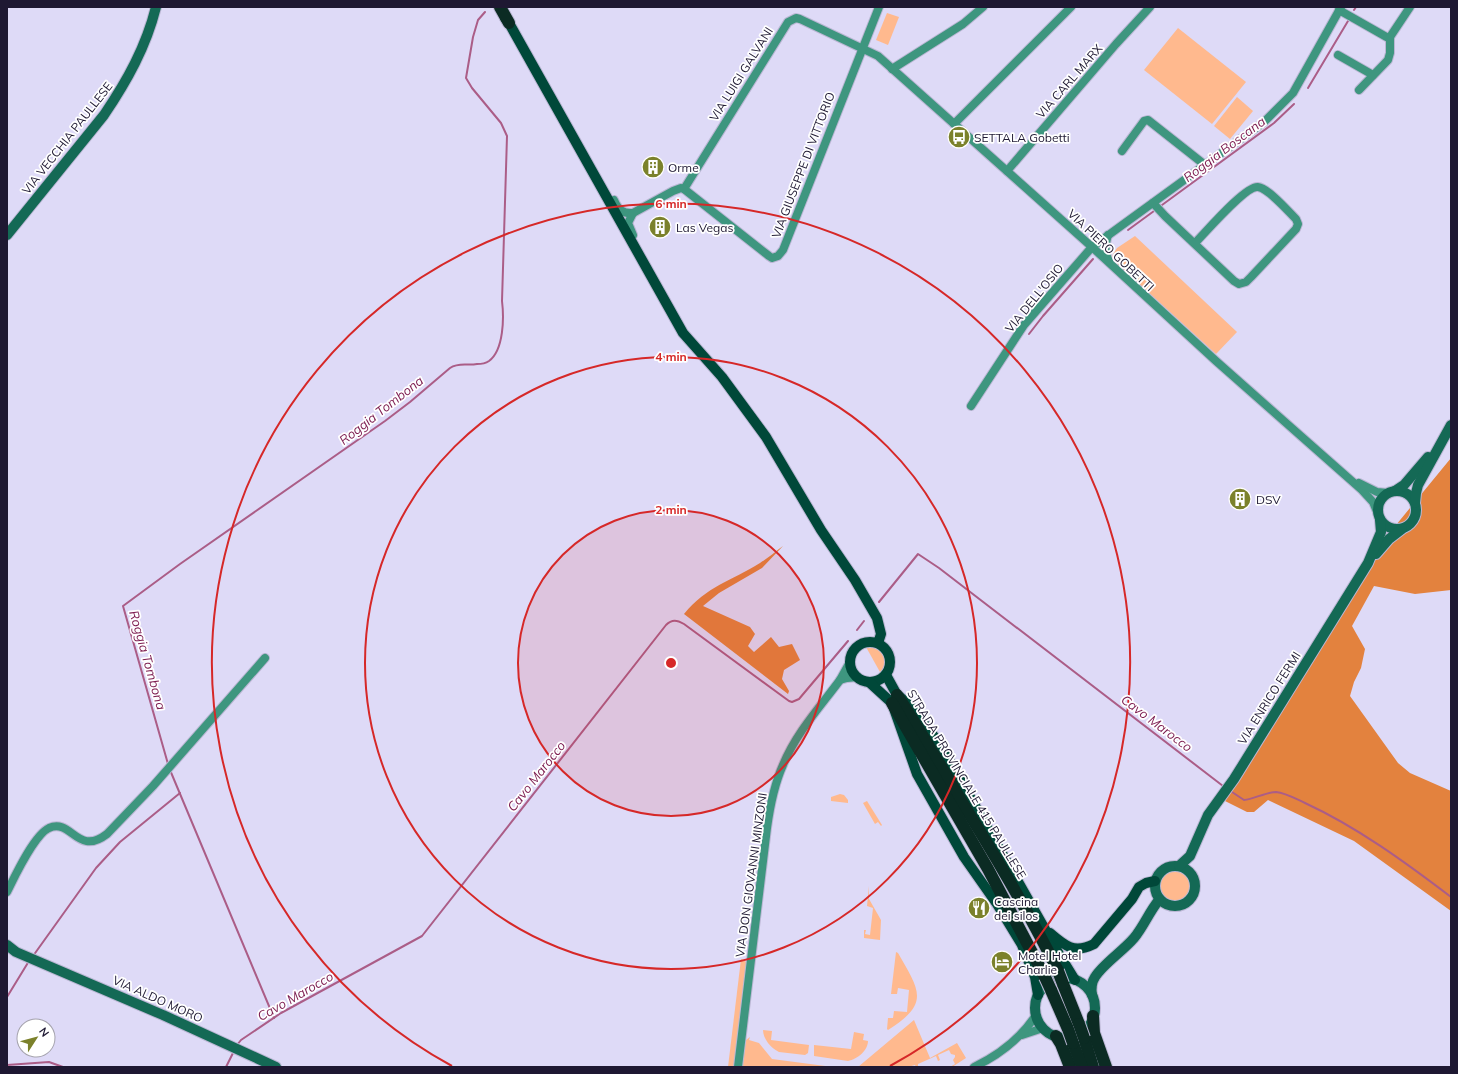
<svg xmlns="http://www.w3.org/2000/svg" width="1458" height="1074" viewBox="0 0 1458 1074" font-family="Mulish,sans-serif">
  <rect width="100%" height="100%" fill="#dedaf7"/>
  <g fill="#ffb98e">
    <path d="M 887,13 L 899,17 L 888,45 L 876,40 Z"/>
    <path d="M 1178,28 L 1246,82 L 1212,124 L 1144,70 Z"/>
    <path d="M 1237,97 L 1253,111 L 1230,139 L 1214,126 Z"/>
    <path d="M 1135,236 L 1237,332 L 1216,354 L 1114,261 L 1112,256 L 1117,248 Z"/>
    <path d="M 871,645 C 888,647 893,661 880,672 L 866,647 Z"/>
    <path d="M 840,794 L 844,795 L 848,800 L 848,803 L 831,801 L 831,797 Z"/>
    <path d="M 867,801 L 882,825 L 881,826 L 878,822 L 875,824 L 863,803 Z"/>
    <circle cx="1175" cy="886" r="15"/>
    <path d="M 869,886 L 869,899 L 881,920 L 880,940 L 864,938 L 864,930 L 866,930 L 865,934 L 870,935 L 873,908 L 867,906 Z"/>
    <path d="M 896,952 L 898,953 C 919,990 931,1003 888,1030 L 887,1029 L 888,1018 L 893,1018 L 894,1011 L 907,1012 L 909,990 L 898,988 L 897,994 L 891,994 Z"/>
    <path d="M 741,959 L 744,960 L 747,963 L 736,1067 L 728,1067 Z"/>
    <path d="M 914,1020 L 930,1058 L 957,1043 L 966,1058 L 952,1067 L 950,1067 L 955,1064 L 953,1060 L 955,1057 L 955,1055 L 951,1054 L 949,1050 L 938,1055 L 940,1060 L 938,1061 L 936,1056 L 918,1064 L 918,1067 L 916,1067 L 915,1065 L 908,1067 L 858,1067 Z"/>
    <path d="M 763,1030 L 772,1031 L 771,1040 L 809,1045 L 808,1053 L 805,1055 L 779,1052 C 771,1048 763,1039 763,1030 Z"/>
    <path d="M 854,1032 L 864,1034 L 863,1040 L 868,1041 C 868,1050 858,1059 848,1061 L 814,1056 L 814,1045 L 851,1049 Z"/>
    <path d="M 750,1037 L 749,1040 L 759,1043 L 772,1059 L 833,1067 L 741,1067 L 746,1040 Z"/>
  </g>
  <g fill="#e3823e">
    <path d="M 1451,458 L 1451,590 L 1415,594 L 1374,586 L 1352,626 L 1365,649 L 1361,668 L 1354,682 L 1350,696 L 1398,763 L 1410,773 L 1451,791 L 1451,911 L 1354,841 L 1268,800 L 1254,812 L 1247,812 L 1223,800 L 1309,667 L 1396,525 Z"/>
    <path d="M 783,546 L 762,568 L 719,593 L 703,606 L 750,627 L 755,634 L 748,646 L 754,652 L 771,637 L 779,647 L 792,644 L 800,660 L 784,670 L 782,679 L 789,691 L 788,694 L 684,614 C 707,586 731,581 760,563 C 768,558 775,552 783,546 Z"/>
  </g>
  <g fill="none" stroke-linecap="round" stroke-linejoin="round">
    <g stroke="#ab5d87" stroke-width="2">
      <path d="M 1354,10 L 1356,7"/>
      <path d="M 1308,88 L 1348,21"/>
      <path d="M 1162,205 L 1274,123 L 1294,104"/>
      <path d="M 1128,230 L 1154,211"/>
      <path d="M 1029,334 L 1043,316 L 1093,259"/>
      <path d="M 879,602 L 918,554 L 939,568 L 1223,786"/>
      <path d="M 857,630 L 864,621"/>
      <path d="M 168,764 L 123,606 L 180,564 L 385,421 L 410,402 L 450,368 C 459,362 467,366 477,364 C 481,364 486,363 489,361 C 504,350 504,317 502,301 L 507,136 L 501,123 L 472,88 L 466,78 L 473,37 L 478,20 L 485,12"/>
      <path d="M 170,770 L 274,1018"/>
      <path d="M 1229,790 L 1244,800 C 1254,799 1266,792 1276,792 C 1286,793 1296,799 1305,803 C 1357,827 1405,862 1451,897"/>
      <path d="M 33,956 L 96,868 L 120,842 L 180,793"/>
      <path d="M 7,997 L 29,961"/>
      <path d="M 237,1045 L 241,1040 L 281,1013 L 422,936 L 666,625 C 672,619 677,620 684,624 L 789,701 L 792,702 L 799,699 L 848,641"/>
      <path d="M 7,1065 L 49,1062 L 63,1067"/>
      <path d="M 226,1067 L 234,1051"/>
    </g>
    <g stroke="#bbb7d4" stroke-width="10">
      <g id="street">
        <path d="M 1339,10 L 1390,39"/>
        <path d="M 1338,55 L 1373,75"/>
        <path d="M 892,69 L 963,24 L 983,7"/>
        <path d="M 1359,90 L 1388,60 L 1390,53 L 1390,37 L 1410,7"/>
        <path d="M 954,124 L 1071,7"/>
        <path d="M 1122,151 L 1144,121 L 1148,120 L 1205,165"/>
        <path d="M 1007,171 L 1116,44 L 1150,7"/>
        <path d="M 684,189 L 788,22 L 796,18 L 800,19 L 878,56 L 1092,247 L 1216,361 L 1362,490 L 1373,502 L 1378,514"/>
        <path d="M 614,200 C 618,209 622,214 633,213"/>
        <path d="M 1153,203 L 1165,216 L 1234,281 L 1239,284 L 1246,282 L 1251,277 L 1296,229 L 1298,224 L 1296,219 C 1288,211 1268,188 1258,187 C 1246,185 1205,233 1195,243"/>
        <path d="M 633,235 L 628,223 L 633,213 L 673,191 L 681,188 L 684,189 L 769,256 L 772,258 L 778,256 L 783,250 L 879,7"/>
        <path d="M 1108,235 C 1105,245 1104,252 1109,261"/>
        <path d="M 971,406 L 1024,325 L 1092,247 L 1264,122 L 1293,93 L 1341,7"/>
        <path d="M 1359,483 L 1377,492 L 1388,493"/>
        <path d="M 850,662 L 840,680 L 847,678 L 858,677"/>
        <path d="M 7,892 C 15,876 34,835 49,828 C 72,818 77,857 107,834 L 153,786 L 265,658"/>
        <path d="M 1022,1035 L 1043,1028"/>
        <path d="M 738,1067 L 767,828 C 770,806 774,785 783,765 C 796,733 820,707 840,680"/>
        <path d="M 974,1067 C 999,1055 1021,1038 1036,1015"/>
      </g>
    </g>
    <g stroke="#bbb7d4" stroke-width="12">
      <g id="secondary">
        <path d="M 7,235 L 104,115 C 127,81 146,47 156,7"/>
        <circle cx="1397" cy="510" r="19"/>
        <path d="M 1395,491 L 1404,485 L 1428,457"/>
        <path d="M 1415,503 L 1416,493 L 1418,485 L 1451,425"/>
        <path d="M 1376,554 L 1389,539 L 1402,529"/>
        <circle cx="1175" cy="886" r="20"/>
        <path d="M 1179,866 L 1190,856 L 1208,815 L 1234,779 L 1368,563 L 1381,532 L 1380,520"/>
        <path d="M 7,945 L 16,952 L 163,1015 L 276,1067"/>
        <circle cx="1065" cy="1008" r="30"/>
        <path d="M 1092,995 C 1091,989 1091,983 1095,977 C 1103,964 1123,951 1134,938 C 1144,926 1149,912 1159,900"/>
      </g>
    </g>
    <g stroke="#bbb7d4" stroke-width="12">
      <g id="primary">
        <path d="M 505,18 L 509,23 L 683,333 L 722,377 L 766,437 L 821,530 L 855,580 L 877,618 L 881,634 L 878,643"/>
        <circle cx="870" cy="662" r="20"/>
        <path d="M 886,675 L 897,695 L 900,697 L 910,706 L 940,744 L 1059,954 L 1075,980"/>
        <path d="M 869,682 L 892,703 L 917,774 L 964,857 L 997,904 L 1022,945 L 1035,977 L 1038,995"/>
        <path d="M 1050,933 C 1065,946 1074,954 1094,944 L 1132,899 L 1139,887 L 1146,883 L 1155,881"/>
      </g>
    </g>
    <g stroke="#bbb7d4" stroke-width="14">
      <g id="highway">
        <path d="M 500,7 L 509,23"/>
        <path d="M 897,695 C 922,733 945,773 968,812 C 1000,864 1031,916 1058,971"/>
        <path d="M 892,703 L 988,869 L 1045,977"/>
        <path d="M 1063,984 L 1079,1024"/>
        <path d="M 1051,990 L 1068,1029"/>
        <path d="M 1093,1016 L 1094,1033 L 1106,1067"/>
        <path d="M 1056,1036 L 1061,1044 L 1070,1067"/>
        <path d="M 1084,1038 L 1093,1067"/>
        <path d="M 1073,1043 L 1082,1067"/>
      </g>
    </g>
    <use href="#street" stroke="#3e967f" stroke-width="8"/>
    <use href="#secondary" stroke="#146955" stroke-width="10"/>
    <use href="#primary" stroke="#004839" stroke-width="10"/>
    <use href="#highway" stroke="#0b2b23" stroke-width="12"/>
    <g stroke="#bbb7d4" stroke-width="14" stroke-linecap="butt">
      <g id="highway-bridge">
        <path d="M 1058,971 L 1063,984"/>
        <path d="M 1045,977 L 1051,990"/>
        <path d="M 1079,1024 L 1084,1038"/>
        <path d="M 1068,1029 L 1073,1043"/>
      </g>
    </g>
    <use href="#highway-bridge" stroke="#0b2b23" stroke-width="12"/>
  </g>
  <circle cx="671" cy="663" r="153" fill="#d62828" fill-opacity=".12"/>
  <g fill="none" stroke="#d62828" stroke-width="2">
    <circle cx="671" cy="663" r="153"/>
    <circle cx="671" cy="663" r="306"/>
    <path d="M452 1066A459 459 0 1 1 890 1066"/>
  </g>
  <defs>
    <g id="bus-disc" transform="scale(1.15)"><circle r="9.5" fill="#7b812b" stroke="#fff"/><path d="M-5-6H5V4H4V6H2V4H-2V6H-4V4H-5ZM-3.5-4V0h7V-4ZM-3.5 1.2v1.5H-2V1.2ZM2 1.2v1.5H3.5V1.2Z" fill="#fff"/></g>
    <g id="building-disc" transform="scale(1.15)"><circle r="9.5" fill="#7b812b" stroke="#fff"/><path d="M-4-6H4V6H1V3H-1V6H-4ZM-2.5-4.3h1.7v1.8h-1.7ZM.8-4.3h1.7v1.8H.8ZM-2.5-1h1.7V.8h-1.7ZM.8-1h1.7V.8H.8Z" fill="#fff"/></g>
    <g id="restaurant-disc" transform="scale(1.15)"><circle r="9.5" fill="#7b812b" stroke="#fff"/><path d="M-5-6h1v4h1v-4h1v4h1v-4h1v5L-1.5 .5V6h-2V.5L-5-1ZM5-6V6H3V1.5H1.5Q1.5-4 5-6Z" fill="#fff"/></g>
    <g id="hotel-disc" transform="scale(1.15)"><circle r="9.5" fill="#7b812b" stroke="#fff"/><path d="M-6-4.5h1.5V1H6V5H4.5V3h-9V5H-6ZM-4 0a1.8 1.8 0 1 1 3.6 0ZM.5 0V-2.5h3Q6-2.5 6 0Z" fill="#fff"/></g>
  </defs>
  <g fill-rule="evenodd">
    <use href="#bus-disc" x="959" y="137"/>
    <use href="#building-disc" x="653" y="167"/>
    <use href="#building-disc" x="660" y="227"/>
    <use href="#building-disc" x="1240" y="499"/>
    <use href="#restaurant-disc" x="979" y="908"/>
    <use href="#hotel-disc" x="1002" y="962"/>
  </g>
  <g text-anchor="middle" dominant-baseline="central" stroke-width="3.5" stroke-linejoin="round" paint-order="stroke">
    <g font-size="12" fill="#1e1832" stroke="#fff">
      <text transform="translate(741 74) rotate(-58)">VIA LUIGI GALVANI</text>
      <text transform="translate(1069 81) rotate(-49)">VIA CARL MARX</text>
      <text transform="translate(67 138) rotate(-52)">VIA VECCHIA PAULLESE</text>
      <text transform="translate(803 165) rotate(-69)">VIA GIUSEPPE DI VITTORIO</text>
      <text transform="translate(1111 250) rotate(43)">VIA PIERO GOBETTI</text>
      <text transform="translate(1034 298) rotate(-51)">VIA DELL'OSIO</text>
      <text transform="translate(1269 698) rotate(-58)">VIA ENRICO FERMI</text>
      <text transform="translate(967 784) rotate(59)">STRADA PROVINCIALE 415 PAULLESE</text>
      <text transform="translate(751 875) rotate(-82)">VIA DON GIOVANNI MINZONI</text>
      <text transform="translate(158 999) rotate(24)">VIA ALDO MORO</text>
    </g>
    <g font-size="12" fill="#1e1832" stroke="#fff" text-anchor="start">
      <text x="974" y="137">SETTALA Gobetti</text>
      <text x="668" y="167">Orme</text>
      <text x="676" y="227">Las Vegas</text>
      <text x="1256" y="499">DSV</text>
      <text x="994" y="901">Cascina<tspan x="994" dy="14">dei silos</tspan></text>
      <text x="1018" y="955">Motel Hotel<tspan x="1018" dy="14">Charlie</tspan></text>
    </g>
    <g font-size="13" font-style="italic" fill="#7c1b4f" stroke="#fff">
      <text transform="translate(1224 149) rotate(-37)">Roggia Boscana</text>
      <text transform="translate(381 410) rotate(-38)">Roggia Tombona</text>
      <text transform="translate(148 660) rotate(74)">Roggia Tombona</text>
      <text transform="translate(1157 723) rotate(37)">Cavo Marocco</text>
      <text transform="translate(536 776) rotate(-52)">Cavo Marocco</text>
      <text transform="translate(295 996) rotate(-30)">Cavo Marocco</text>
    </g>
  </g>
  <circle cx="671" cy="663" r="6" fill="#d62828" stroke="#fff" stroke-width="2"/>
  <g font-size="12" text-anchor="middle" font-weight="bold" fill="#d62828" stroke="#fff" stroke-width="3.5" stroke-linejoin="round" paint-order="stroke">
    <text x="671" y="208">6 min</text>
    <text x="671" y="361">4 min</text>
    <text x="671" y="514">2 min</text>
  </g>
  <rect width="1458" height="1074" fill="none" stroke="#1e1832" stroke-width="16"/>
  <g transform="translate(36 1038) rotate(54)"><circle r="19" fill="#ffffff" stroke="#a5a3ad"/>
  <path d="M0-3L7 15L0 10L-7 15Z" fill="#7b812b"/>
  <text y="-6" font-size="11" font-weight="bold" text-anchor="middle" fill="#1e1832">N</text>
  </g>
</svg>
